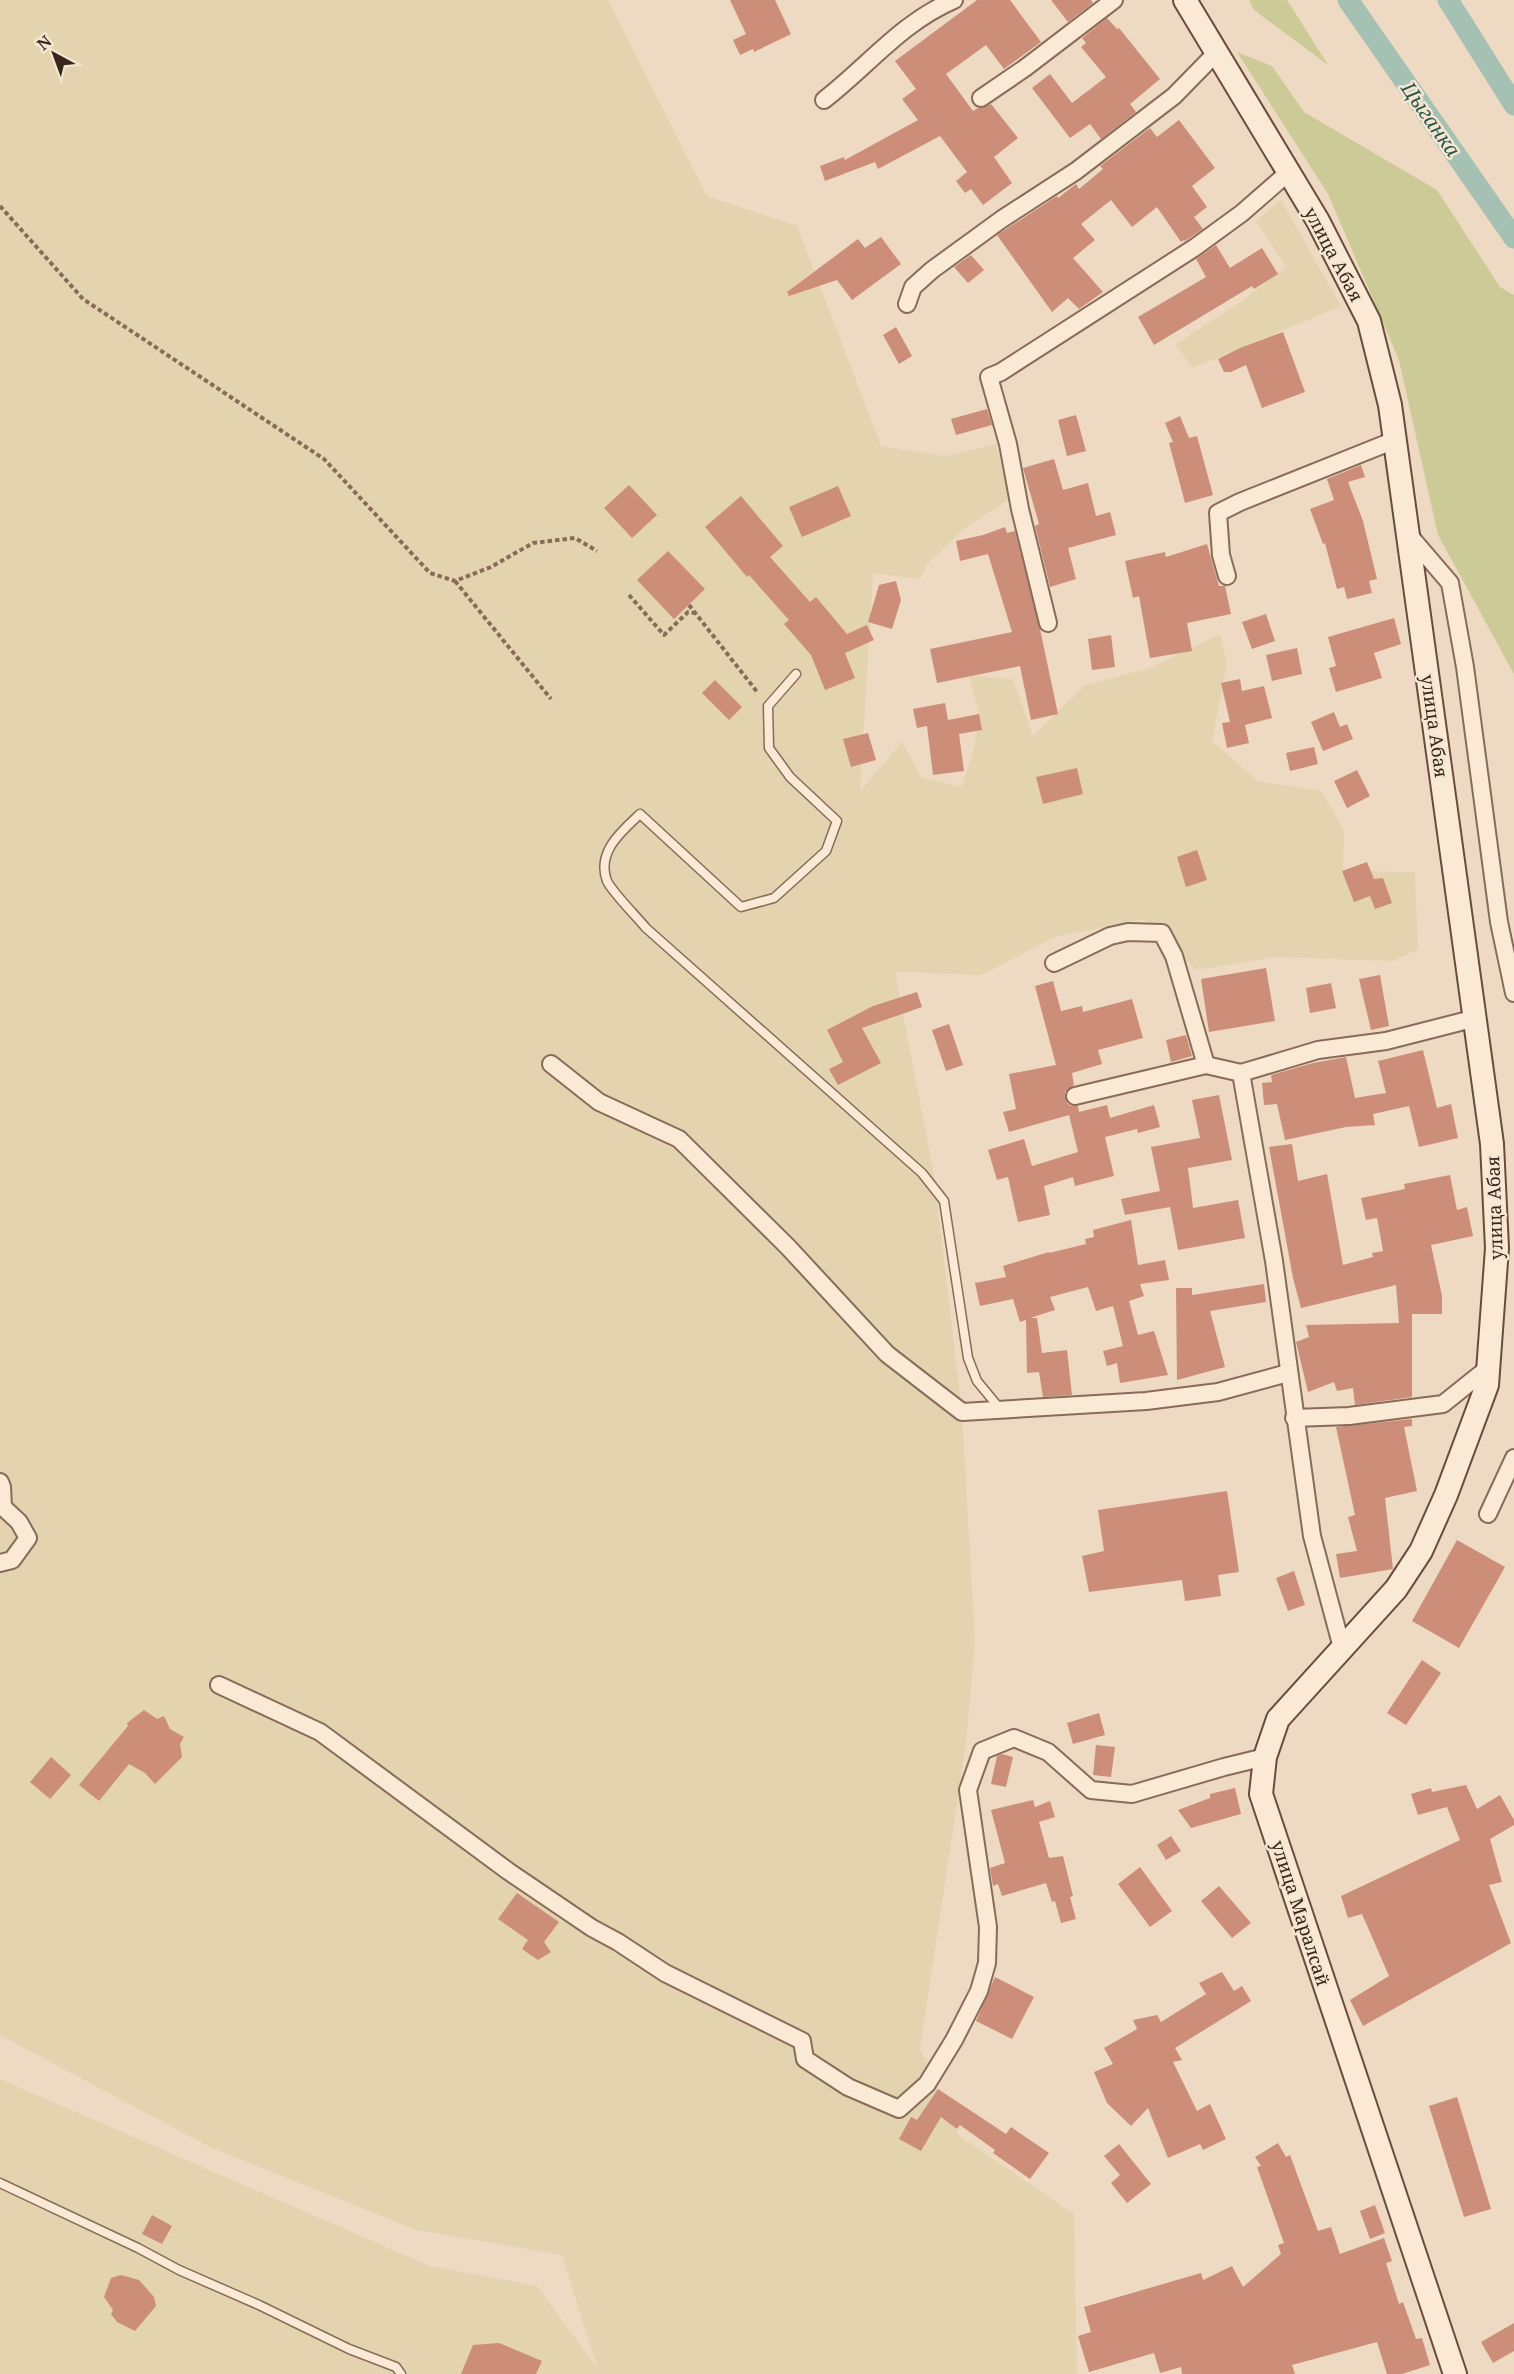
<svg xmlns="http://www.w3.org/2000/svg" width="1514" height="2374" viewBox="0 0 1514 2374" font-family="'Noto Serif',serif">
  <rect width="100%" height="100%" fill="#eedac2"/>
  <g fill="#e4d3af">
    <path d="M 0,0 L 608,0 L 707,196 L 797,226 L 881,446 L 945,456 L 996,444 L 1010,499 L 965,528 L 927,564 L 920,579 L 873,573 L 860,791 L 902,742 L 921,777 L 961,787 L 974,750 L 979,714 L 969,676 L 1013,679 L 1033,736 L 1085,685 L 1150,668 L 1220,634 L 1227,663 L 1212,741 L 1258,781 L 1321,791 L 1344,831 L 1343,871 L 1415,872 L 1418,949 L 1393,961 L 1276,957 L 1196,970 L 1143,919 L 1055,937 L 981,975 L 895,972 L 934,1175 L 962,1412 L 975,1642 L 966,1743 L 920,2049 L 958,2135 L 1074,2214 L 1077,2374 L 0,2374 L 0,2079 L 430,2266 L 537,2286 L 597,2368 L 562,2255 L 416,2230 L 210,2147 L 0,2035 Z"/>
    <path d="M 1281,200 L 1341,306 L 1192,368 L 1176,344 L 1242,301 L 1286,267 L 1256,221 Z"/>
  </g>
  <g fill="#ccca96">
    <path d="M 1249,0 L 1287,0 L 1328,65 L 1254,10 Z"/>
    <path d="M 1237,52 L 1272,66 L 1304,112 L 1437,190 L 1500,287 L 1514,295 L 1514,674 L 1438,535 L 1399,360 L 1328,194 Z"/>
  </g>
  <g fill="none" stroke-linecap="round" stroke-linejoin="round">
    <g stroke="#a4c1b4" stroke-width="21">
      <path d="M 1348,0 L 1514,238"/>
      <path d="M 1448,0 L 1514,105"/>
    </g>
  </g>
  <g fill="#cc8e78">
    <path d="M 730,0 L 775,0 L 791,34 L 754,52 L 753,49 L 740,55 L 733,40 L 746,34 Z"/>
    <path d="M 977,0 L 1010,0 L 1041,42 L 1004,69 L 986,45 L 946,74 L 973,111 L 978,108 L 982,108 L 991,104 L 1018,138 L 994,157 L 1012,183 L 983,205 L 971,189 L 965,193 L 956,181 L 967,172 L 940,136 L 878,169 L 875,162 L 825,181 L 820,166 L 844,157 L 845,160 L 918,120 L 902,99 L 916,89 L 895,61 Z"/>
    <path d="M 1051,0 L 1091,0 L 1093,3 L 1068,22 Z"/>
    <path d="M 1107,18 L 1117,29 L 1119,28 L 1160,79 L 1130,104 L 1136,112 L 1101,139 L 1090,124 L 1070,138 L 1032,88 L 1050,74 L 1072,103 L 1106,77 L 1081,47 L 1086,43 L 1082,38 Z"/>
    <path d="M 1179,120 L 1215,168 L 1192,186 L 1207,207 L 1194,217 L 1203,229 L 1185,241 L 1184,240 L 1181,242 L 1157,207 L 1132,227 L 1111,200 L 1081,224 L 1095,240 L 1073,258 L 1103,292 L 1079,309 L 1068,298 L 1052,312 L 997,235 L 1057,196 L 1058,198 L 1076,184 L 1079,189 L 1103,169 L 1100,166 L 1150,128 L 1157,137 Z"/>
    <path d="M 881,237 L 901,264 L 852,300 L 837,280 L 789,296 L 787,292 L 858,239 L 865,248 Z"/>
    <path d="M 1216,245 L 1230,268 L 1262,248 L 1278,274 L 1254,289 L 1252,286 L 1154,345 L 1138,317 L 1206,277 L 1196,259 Z"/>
    <path d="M 971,255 L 984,270 L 968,283 L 954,267 Z"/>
    <path d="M 896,327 L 912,356 L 899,364 L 883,335 Z"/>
    <path d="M 1283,332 L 1305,392 L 1262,408 L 1246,365 L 1231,372 L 1224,372 L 1218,359 L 1240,348 Z"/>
    <path d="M 987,409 L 992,425 L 956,435 L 951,419 Z"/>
    <path d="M 1076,415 L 1086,451 L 1067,456 L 1058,420 Z"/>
    <path d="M 1180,416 L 1189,438 L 1197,436 L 1213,495 L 1185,503 L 1169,443 L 1173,442 L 1165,423 Z"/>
    <path d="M 1054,459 L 1063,490 L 1088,483 L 1096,516 L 1110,512 L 1116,535 L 1068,548 L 1076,579 L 1050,587 L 1035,526 L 1039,524 L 1023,468 Z"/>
    <path d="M 1361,465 L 1365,477 L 1348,482 L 1363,521 L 1377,579 L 1369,581 L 1372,593 L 1347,599 L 1344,587 L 1337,589 L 1325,543 L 1323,544 L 1310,509 L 1334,500 L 1327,479 Z"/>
    <path d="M 629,485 L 657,515 L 632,538 L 604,508 Z"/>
    <path d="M 838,486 L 851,516 L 802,537 L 789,507 Z"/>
    <path d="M 741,496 L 783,546 L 770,557 L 810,602 L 816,597 L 847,634 L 867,625 L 874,640 L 845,653 L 855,678 L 825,690 L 811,655 L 784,624 L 789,620 L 749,575 L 747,577 L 705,527 Z"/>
    <path d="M 1005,527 L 1007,533 L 1015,531 L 1040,629 L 1058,714 L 1031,720 L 1020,666 L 937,683 L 930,649 L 1012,632 L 988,554 L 960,561 L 956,541 L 983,535 Z"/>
    <path d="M 1207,544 L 1219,586 L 1225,586 L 1231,614 L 1187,623 L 1192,651 L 1150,658 L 1139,596 L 1133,598 L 1125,561 L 1165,552 L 1166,557 Z"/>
    <path d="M 668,551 L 705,589 L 674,619 L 637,580 Z"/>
    <path d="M 896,581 L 901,600 L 892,629 L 868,622 L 879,585 Z"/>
    <path d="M 1266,614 L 1275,641 L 1252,649 L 1242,622 Z"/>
    <path d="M 1394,618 L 1401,644 L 1374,653 L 1382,678 L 1336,692 L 1329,668 L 1336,666 L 1328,637 Z"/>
    <path d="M 1111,635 L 1115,667 L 1092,670 L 1088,639 Z"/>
    <path d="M 1297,648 L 1302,674 L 1272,681 L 1266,655 Z"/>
    <path d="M 1240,679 L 1242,691 L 1264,686 L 1272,718 L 1245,725 L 1249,743 L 1227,748 L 1222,723 L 1230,722 L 1221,683 Z"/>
    <path d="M 715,680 L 742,707 L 729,720 L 702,693 Z"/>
    <path d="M 945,703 L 948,720 L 979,714 L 982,730 L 959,734 L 964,771 L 933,775 L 927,726 L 917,728 L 913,709 Z"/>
    <path d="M 1334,712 L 1340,727 L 1347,724 L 1353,739 L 1323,751 L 1311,722 Z"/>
    <path d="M 868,733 L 876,760 L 851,767 L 843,739 Z"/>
    <path d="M 1314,747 L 1318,764 L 1290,771 L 1286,753 Z"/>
    <path d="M 1077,768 L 1083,794 L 1043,804 L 1036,777 Z"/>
    <path d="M 1357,770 L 1370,796 L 1347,808 L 1334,781 Z"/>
    <path d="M 1197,850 L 1207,880 L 1186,887 L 1177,857 Z"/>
    <path d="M 1367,862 L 1374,879 L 1383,878 L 1392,903 L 1375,909 L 1370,896 L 1354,902 L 1342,871 Z"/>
    <path d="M 1266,968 L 1275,1021 L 1209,1032 L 1201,979 Z"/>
    <path d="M 1380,975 L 1389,1026 L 1371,1030 L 1359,979 Z"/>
    <path d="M 1053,981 L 1061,1011 L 1082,1006 L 1083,1012 L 1132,999 L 1143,1038 L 1098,1050 L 1102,1064 L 1072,1073 L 1074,1085 L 1065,1092 L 1067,1103 L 1071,1106 L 1078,1106 L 1079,1112 L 1107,1105 L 1110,1118 L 1154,1105 L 1160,1127 L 1138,1133 L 1137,1129 L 1105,1137 L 1114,1176 L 1075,1186 L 1073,1177 L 1044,1186 L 1050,1215 L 1018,1222 L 1008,1177 L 997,1180 L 988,1150 L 1024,1139 L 1032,1166 L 1078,1152 L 1069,1115 L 1009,1132 L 1003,1112 L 1016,1109 L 1009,1074 L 1056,1065 L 1035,986 Z"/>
    <path d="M 1331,983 L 1336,1008 L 1310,1013 L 1306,988 Z"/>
    <path d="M 917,992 L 922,1007 L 862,1028 L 881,1063 L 838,1085 L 829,1069 L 843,1062 L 827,1030 L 873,1006 Z"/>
    <path d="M 949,1024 L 963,1065 L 946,1071 L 932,1030 Z"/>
    <path d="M 1186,1035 L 1192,1056 L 1171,1062 L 1166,1040 Z"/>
    <path d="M 1423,1050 L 1437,1108 L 1451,1104 L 1458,1138 L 1419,1147 L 1409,1106 L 1373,1114 L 1375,1125 L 1346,1127 L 1285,1140 L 1277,1104 L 1264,1105 L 1262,1083 L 1272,1082 L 1271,1075 L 1313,1063 L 1346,1057 L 1355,1098 L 1386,1093 L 1378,1061 Z"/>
    <path d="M 1219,1095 L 1232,1160 L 1188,1168 L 1193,1208 L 1238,1200 L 1245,1238 L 1178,1250 L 1170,1207 L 1125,1215 L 1121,1199 L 1160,1191 L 1151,1147 L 1200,1138 L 1192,1100 Z"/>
    <path d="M 1292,1144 L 1298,1181 L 1327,1174 L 1343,1265 L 1373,1257 L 1372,1253 L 1383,1251 L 1377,1218 L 1366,1220 L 1361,1198 L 1405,1189 L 1404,1184 L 1450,1175 L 1457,1210 L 1467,1207 L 1473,1236 L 1431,1245 L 1442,1296 L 1442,1314 L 1412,1314 L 1412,1397 L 1355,1405 L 1353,1388 L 1337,1391 L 1334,1382 L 1308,1392 L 1296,1342 L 1309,1337 L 1306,1325 L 1399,1323 L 1396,1285 L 1301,1308 L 1293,1278 L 1269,1147 Z"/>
    <path d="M 1131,1220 L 1138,1265 L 1165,1260 L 1169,1280 L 1140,1284 L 1144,1296 L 1129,1301 L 1138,1335 L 1154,1331 L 1168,1375 L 1120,1383 L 1117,1363 L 1107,1366 L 1103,1351 L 1123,1346 L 1113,1306 L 1096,1311 L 1088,1287 L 1050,1297 L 1055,1310 L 1030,1318 L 1037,1318 L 1042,1353 L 1067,1350 L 1072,1395 L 1043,1397 L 1039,1372 L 1027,1373 L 1026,1320 L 1020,1322 L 1013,1299 L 980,1306 L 975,1283 L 1006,1277 L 1003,1266 L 1049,1252 L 1049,1253 L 1086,1244 L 1085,1239 L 1094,1237 L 1093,1230 Z"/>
    <path d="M 1264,1284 L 1266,1302 L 1210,1311 L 1225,1367 L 1177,1380 L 1176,1288 L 1192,1288 L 1192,1295 Z"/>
    <path d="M 1412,1419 L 1412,1426 L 1404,1427 L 1417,1491 L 1385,1498 L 1393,1569 L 1340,1578 L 1336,1554 L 1357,1551 L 1348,1517 L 1355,1515 L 1336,1427 Z"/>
    <path d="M 1227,1491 L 1239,1572 L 1218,1575 L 1221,1596 L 1185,1601 L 1182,1580 L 1089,1592 L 1082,1556 L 1104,1551 L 1098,1510 Z"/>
    <path d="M 1457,1540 L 1505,1567 L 1459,1648 L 1412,1621 Z"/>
    <path d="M 1294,1571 L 1305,1605 L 1288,1611 L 1276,1578 Z"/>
    <path d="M 1422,1660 L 1441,1673 L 1406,1725 L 1387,1713 Z"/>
    <path d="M 144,1710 L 157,1719 L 164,1716 L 170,1729 L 184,1737 L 180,1744 L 182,1757 L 155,1784 L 145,1773 L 129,1764 L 99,1801 L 79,1785 L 128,1726 L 127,1723 Z"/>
    <path d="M 1099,1713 L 1105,1735 L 1073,1744 L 1067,1723 Z"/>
    <path d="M 1096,1745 L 1115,1747 L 1111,1777 L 1093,1775 Z"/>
    <path d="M 1002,1754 L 1013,1757 L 1006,1787 L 991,1784 L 997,1756 Z"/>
    <path d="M 51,1757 L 71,1775 L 50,1799 L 30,1782 Z"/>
    <path d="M 1466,1785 L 1477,1809 L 1500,1795 L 1514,1820 L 1514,1825 L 1490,1839 L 1502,1882 L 1489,1885 L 1511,1943 L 1363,2026 L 1350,2000 L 1389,1976 L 1362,1914 L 1348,1918 L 1341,1896 L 1460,1840 L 1447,1807 L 1418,1815 L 1411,1794 L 1431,1788 L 1432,1792 Z"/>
    <path d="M 1235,1788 L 1241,1814 L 1191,1828 L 1178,1810 L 1210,1798 L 1210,1794 Z"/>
    <path d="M 1033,1800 L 1035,1807 L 1050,1801 L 1055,1817 L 1039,1822 L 1049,1858 L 1063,1856 L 1073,1896 L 1070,1897 L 1076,1919 L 1061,1923 L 1055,1901 L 1052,1902 L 1046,1883 L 1002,1896 L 998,1884 L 993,1886 L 990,1868 L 1005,1863 L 991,1810 Z"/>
    <path d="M 1171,1836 L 1181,1851 L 1166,1860 L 1157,1845 Z"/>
    <path d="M 1140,1867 L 1172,1911 L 1150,1927 L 1118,1884 Z"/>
    <path d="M 1219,1886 L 1251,1923 L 1232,1938 L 1201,1901 Z"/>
    <path d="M 517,1893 L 559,1922 L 544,1942 L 551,1952 L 538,1960 L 522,1949 L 528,1940 L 498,1919 Z"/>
    <path d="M 1222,1972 L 1234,1991 L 1242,1986 L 1251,2001 L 1175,2048 L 1182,2060 L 1173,2062 L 1197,2111 L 1210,2104 L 1226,2139 L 1203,2150 L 1200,2144 L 1168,2158 L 1148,2108 L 1131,2126 L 1107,2103 L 1094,2072 L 1113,2064 L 1104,2048 L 1137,2029 L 1133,2020 L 1157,2015 L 1161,2022 L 1206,1994 L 1199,1983 Z"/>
    <path d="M 995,1977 L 1034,1997 L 1012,2039 L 976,2021 Z"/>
    <path d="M 938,2089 L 1006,2134 L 1011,2127 L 1049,2153 L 1030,2179 L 993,2153 L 995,2150 L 960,2125 L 957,2129 L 941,2117 L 921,2151 L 899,2139 L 911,2117 L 917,2120 Z"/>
    <path d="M 1457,2097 L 1491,2209 L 1464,2217 L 1429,2106 Z"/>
    <path d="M 1278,2143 L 1286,2157 L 1290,2155 L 1318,2231 L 1331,2227 L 1340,2254 L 1384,2238 L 1392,2261 L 1386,2263 L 1399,2304 L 1403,2302 L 1416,2339 L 1422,2338 L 1430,2365 L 1402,2374 L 1387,2374 L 1377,2342 L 1292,2365 L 1295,2374 L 1182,2374 L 1181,2367 L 1160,2373 L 1154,2353 L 1089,2372 L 1078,2336 L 1091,2332 L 1084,2307 L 1201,2273 L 1203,2280 L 1232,2266 L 1243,2287 L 1281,2254 L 1278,2245 L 1284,2243 L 1257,2167 L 1261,2166 L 1255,2157 Z"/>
    <path d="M 1119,2144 L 1151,2184 L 1127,2203 L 1111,2183 L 1120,2175 L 1104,2156 Z"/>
    <path d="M 1375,2205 L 1385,2233 L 1370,2239 L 1360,2211 Z"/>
    <path d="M 152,2215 L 172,2226 L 162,2244 L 142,2234 Z"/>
    <path d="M 121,2275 L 139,2280 L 154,2297 L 156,2306 L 135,2331 L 117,2322 L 111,2314 L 113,2310 L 104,2297 L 111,2278 Z"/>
    <path d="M 1514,2323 L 1514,2351 L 1493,2363 L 1481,2342 Z"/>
    <path d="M 499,2343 L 542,2361 L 536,2374 L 461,2374 L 473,2345 Z"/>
  </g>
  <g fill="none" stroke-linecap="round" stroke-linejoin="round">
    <g stroke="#886b59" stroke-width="11">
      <g id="lane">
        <path d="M 796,674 L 768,706 L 769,748 L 790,777 L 837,821 L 826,851 L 774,898 L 741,907 L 640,814 C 622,831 596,852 607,881 C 612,892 637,917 646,928 L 922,1173 L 944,1201 L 968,1358 L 977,1381 L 1001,1410"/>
        <path d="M 0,2183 L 138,2248 L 179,2270 L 259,2305 L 349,2349 L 396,2367 L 401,2374"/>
      </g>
    </g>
    <g stroke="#886b59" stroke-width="20">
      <g id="street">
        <path d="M 981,98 L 1025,68 L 1114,0"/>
        <path d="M 824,100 C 868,66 902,22 954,0"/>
        <path d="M 907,304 L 913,287 L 932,270 L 1002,219 L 1076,171 L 1174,96 L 1218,51"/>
        <path d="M 1408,534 L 1450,583 L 1465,667 L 1499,922 L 1514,993"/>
        <path d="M 1227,576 L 1221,555 L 1218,513 L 1240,502 L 1395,440"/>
        <path d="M 1048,623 L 1020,509 L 1008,444 L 989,377 L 1001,372 L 1194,248 L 1242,213 L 1289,172"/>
        <path d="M 1054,963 L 1110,936 L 1128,932 L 1162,933 L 1174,956 L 1206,1065"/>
        <path d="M 551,1064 L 599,1102 L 679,1139 L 788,1247 L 887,1354 L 962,1412 L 1146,1401 L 1218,1392 L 1288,1373"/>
        <path d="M 1241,1073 L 1318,1050 L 1386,1041 L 1476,1018"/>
        <path d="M 1075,1096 L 1206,1065 L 1241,1073 L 1274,1261 L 1312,1536 L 1342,1648"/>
        <path d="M 1294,1418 L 1349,1416 L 1443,1404 L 1488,1368"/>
        <path d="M 0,1482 L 2,1487 L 3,1507 L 19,1522 L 28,1538 L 12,1560 L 0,1563"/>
        <path d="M 1488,1514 L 1514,1458"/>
        <path d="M 219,1685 L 320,1732 L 508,1871 L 592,1928 L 618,1942 L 665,1973 L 802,2041 L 805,2059 L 848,2087 L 899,2109 L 927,2084 L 954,2040 L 979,1991 L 987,1963 L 988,1927 L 968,1790 L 982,1751 L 1014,1738 L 1048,1752 L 1091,1790 L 1132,1794 L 1224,1767 L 1265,1757"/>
      </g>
    </g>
    <g stroke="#6a4c3c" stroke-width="26">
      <path id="secondary" d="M 1185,0 L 1318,221 L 1369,321 L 1390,405 L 1492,1144 L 1497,1248 L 1487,1385 L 1446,1495 L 1421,1551 L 1396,1589 L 1278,1719 L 1265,1757 L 1261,1794 L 1455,2374"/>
    </g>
    <g stroke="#886b59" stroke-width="4" stroke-dasharray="4.5 3" stroke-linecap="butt">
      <path d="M 0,206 L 83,299 L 324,459 L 430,573 L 455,581 L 491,567 L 533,543 L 575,538 L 597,551"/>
      <path d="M 455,581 L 551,699"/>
      <path d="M 629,595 L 664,635 L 688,612 L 694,613"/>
      <path d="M 689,605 L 758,693"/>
    </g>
    <use href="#lane" stroke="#f9e9d5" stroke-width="8"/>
    <use href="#street" stroke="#f9e9d5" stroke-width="16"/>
    <use href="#secondary" stroke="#f9e9d5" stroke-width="22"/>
  </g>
  <g text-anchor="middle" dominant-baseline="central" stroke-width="5" stroke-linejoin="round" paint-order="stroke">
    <g font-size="18" fill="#38261d" stroke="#f5e6d2">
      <text transform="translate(1334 254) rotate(62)">улица Абая</text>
      <text transform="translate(1435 726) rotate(82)">улица Абая</text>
      <text transform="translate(1494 1208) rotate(-92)">улица Абая</text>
      <text transform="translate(1301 1913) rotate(72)">улица Маралсай</text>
    </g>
    <g font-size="20" font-style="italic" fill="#2d574e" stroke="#f5e6d2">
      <text transform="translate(1431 119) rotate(55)">Цыганка</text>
    </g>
  </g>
  <g transform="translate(54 54) rotate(319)" stroke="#f5e6d2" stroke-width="4.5" paint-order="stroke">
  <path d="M0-4.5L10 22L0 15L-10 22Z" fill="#38261d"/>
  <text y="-9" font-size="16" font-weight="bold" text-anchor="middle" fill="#38261d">N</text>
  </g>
</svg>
